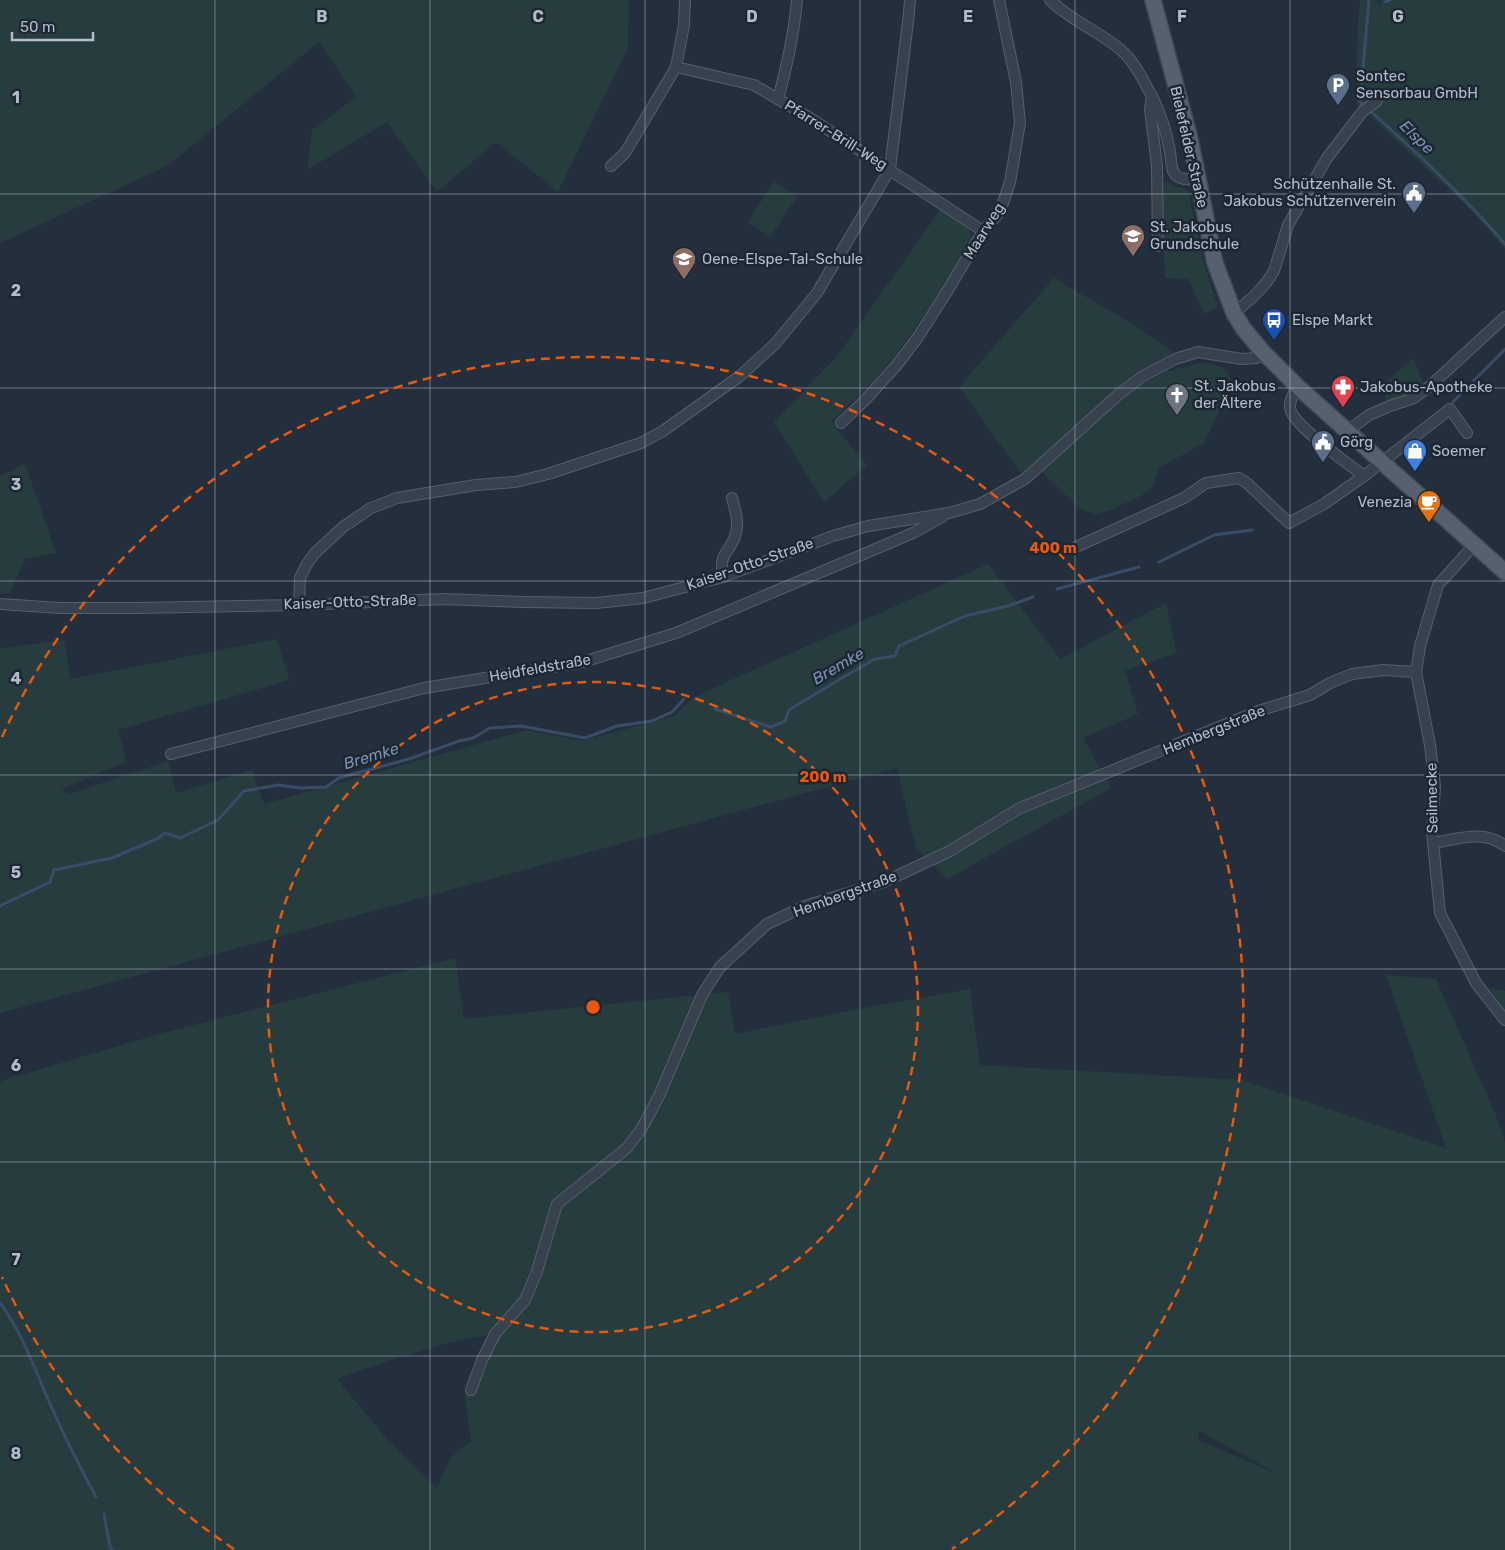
<svg xmlns="http://www.w3.org/2000/svg" width="1505" height="1550" viewBox="0 0 1505 1550" font-family="Rubik,sans-serif">
  <rect width="100%" height="100%" fill="#242f3e"/>
  <g fill="#263c3f" fill-rule="evenodd">
    <path d="M 0,0 L 629,0 L 628,48 L 558,192 L 496,142 L 437,192 L 387,122 L 307,170 L 312,130 L 356,97 L 319,42 L 167,166 L 0,243 Z"/>
    <path d="M 1360,0 L 1375,0 L 1381,8 L 1380,0 L 1505,0 L 1505,249 L 1473,212 L 1356,103 L 1358,19 Z"/>
    <path d="M 1161,180 L 1188,191 L 1202,257 L 1218,307 L 1204,314 L 1189,279 L 1165,278 Z"/>
    <path d="M 774,181 L 797,197 L 770,237 L 748,222 Z"/>
    <path d="M 940,210 L 969,227 L 972,240 L 944,287 L 892,360 L 874,381 L 831,422 L 867,465 L 824,502 L 774,422 L 838,355 Z"/>
    <path d="M 1054,278 L 1131,323 L 1174,352 L 1140,371 L 1119,388 L 1031,470 L 1021,474 L 959,387 Z"/>
    <path d="M 1414,358 L 1425,388 L 1386,405 L 1385,382 Z"/>
    <path d="M 1201,363 L 1210,363 L 1221,367 L 1230,376 L 1231,383 L 1226,398 L 1204,443 L 1159,468 L 1153,486 L 1141,496 L 1111,510 L 1096,514 L 1080,509 L 1040,470 L 1127,393 L 1164,372 Z"/>
    <path d="M 25,464 L 56,553 L 25,559 L 10,593 L 0,594 L 0,476 Z"/>
    <path d="M 988,564 L 1060,659 L 1166,603 L 1177,653 L 1125,670 L 1138,714 L 1083,738 L 1111,788 L 947,879 L 916,849 L 897,768 L 0,1013 L 0,648 L 64,640 L 71,679 L 277,639 L 289,680 L 118,730 L 127,762 L 61,789 L 69,794 L 168,761 L 176,793 L 252,770 L 264,804 L 527,730 L 582,741 L 674,716 L 694,697 Z"/>
    <path d="M 455,958 L 464,1019 L 728,992 L 735,1034 L 864,1008 L 970,989 L 980,1065 L 1242,1080 L 1446,1148 L 1386,975 L 1436,979 L 1497,1118 L 1505,1143 L 1505,1550 L 0,1550 L 0,1082 L 7,1079 L 159,1034 ZM 491,1334 L 472,1371 L 465,1396 L 471,1442 C 447,1456 448,1465 437,1488 L 387,1439 L 337,1379 L 391,1360 L 445,1344 ZM 1199,1431 L 1275,1472 L 1275,1473 L 1198,1440 Z"/>
    <path d="M 1489,988 L 1505,991 L 1505,1010 Z"/>
  </g>
  <g fill="none" stroke-linecap="round" stroke-linejoin="round">
    <g stroke="#394c67" stroke-width="3">
      <path d="M 1369,0 L 1360,102 C 1411,147 1461,193 1505,244"/>
      <path d="M 1385,2 L 1390,0"/>
      <path d="M 1453,402 L 1505,349"/>
      <path d="M 1159,562 L 1214,535 L 1252,530"/>
      <path d="M 1057,589 L 1139,567"/>
      <path d="M 715,709 L 771,727 L 785,721 L 789,710 L 842,678 L 875,659 L 895,656 L 899,646 L 965,616 L 1008,606 L 1033,597"/>
      <path d="M 0,906 L 50,882 L 54,870 L 112,858 L 159,838 L 165,833 L 180,838 L 218,820 L 244,791 L 278,785 L 301,788 L 326,787 L 339,778 L 409,759 L 459,741 L 473,738 L 490,728 L 521,726 L 585,738 L 617,726 L 652,721 L 672,712 L 684,699"/>
      <path d="M 0,1303 C 26,1338 39,1382 58,1421 C 69,1447 83,1472 96,1497"/>
      <path d="M 104,1514 L 110,1547 L 113,1550"/>
    </g>
    <g stroke="#565f6c" stroke-width="12">
      <g id="minor">
        <path d="M 1050,0 C 1071,21 1099,31 1121,50 C 1135,62 1144,82 1153,98 C 1161,115 1167,133 1170,152 C 1171,158 1171,166 1173,171 C 1177,180 1189,180 1197,179"/>
        <path d="M 676,67 L 754,85 L 810,118 L 983,231"/>
        <path d="M 1152,97 L 1150,109 L 1157,166 L 1158,246"/>
        <path d="M 778,99 C 787,66 794,34 797,0"/>
        <path d="M 611,166 L 625,153 L 676,67 L 684,25 L 685,0"/>
        <path d="M 1234,313 L 1253,297 L 1266,283 L 1274,271 L 1288,225 L 1327,158 L 1363,111 L 1377,101"/>
        <path d="M 1298,387 C 1294,393 1289,400 1290,408 C 1293,426 1349,464 1364,476"/>
        <path d="M 841,423 L 866,399 L 896,366 L 918,337 L 948,290 L 983,231 L 998,214 L 1001,209 L 1010,182 L 1020,123 L 1016,82 L 999,0"/>
        <path d="M 1348,431 L 1369,415 L 1390,406 L 1414,398 L 1430,386 L 1505,317"/>
        <path d="M 1475,544 L 1438,585 L 1420,646 L 1416,672 L 1430,745 L 1435,786 L 1432,832 L 1440,913 L 1476,983 L 1505,1020"/>
        <path d="M 1076,547 L 1184,498 L 1206,483 L 1239,478 L 1248,484 L 1289,523 L 1324,504 L 1364,476 L 1450,409 L 1467,433"/>
        <path d="M 723,577 C 718,550 731,554 736,533 C 739,521 735,509 732,498"/>
        <path d="M 0,604 L 60,608 L 136,608 L 299,605 L 444,599 L 523,602 L 596,603 L 643,598 L 723,577 L 833,536 L 868,526 L 949,513 L 980,504 L 1025,479 L 1119,394 L 1143,376 L 1175,359 L 1198,352 L 1242,359 L 1256,358 L 1265,354"/>
        <path d="M 299,605 L 300,578 L 307,564 L 315,553 L 343,527 L 371,508 L 397,498 L 476,485 L 515,482 L 548,474 L 641,443 L 663,431 L 740,376 L 775,344 L 817,293 L 890,169 L 909,13 L 910,0"/>
        <path d="M 171,754 L 424,688 L 583,662 L 676,633 L 852,559 L 913,533 L 942,517"/>
        <path d="M 1434,843 C 1456,839 1485,829 1505,846"/>
        <path d="M 471,1390 L 482,1360 L 495,1334 L 525,1300 L 536,1274 L 557,1204 L 627,1148 L 642,1128 L 659,1096 L 702,995 L 720,967 L 767,924 L 805,906 L 884,882 L 950,851 L 1018,809 L 1258,711 L 1310,695 L 1330,683 L 1352,674 L 1383,670 L 1416,672"/>
      </g>
    </g>
    <g stroke="#414a57" stroke-width="18">
      <path id="primary" d="M 1153,0 L 1190,139 L 1215,263 L 1234,313 L 1243,328 L 1262,351 L 1298,387 L 1505,572"/>
    </g>
    <use href="#minor" stroke="#38414e" stroke-width="10"/>
    <use href="#primary" stroke="#56606e" stroke-width="15"/>
  </g>
  <path fill="none" stroke="#b4bcc9" stroke-width="1" stroke-opacity="0.55" d="M 215,0 L 215,1550M 430,0 L 430,1550M 645,0 L 645,1550M 860,0 L 860,1550M 1075,0 L 1075,1550M 1290,0 L 1290,1550M 0,194 L 1505,194M 0,388 L 1505,388M 0,581 L 1505,581M 0,775 L 1505,775M 0,969 L 1505,969M 0,1162 L 1505,1162M 0,1356 L 1505,1356"/>
  <g fill="none" stroke="#e8590c" stroke-width="2.5" stroke-dasharray="9 6">
    <circle cx="593" cy="1007" r="325"/>
    <path d="M234 1549A650 650 0 0 1 2 1277M2 737A650 650 0 1 1 952 1549"/>
  </g>
  <defs>
    <g id="parking-pin" transform="scale(1.25)"><path d="M0 17L-7.5 6A9.5 9.5 0 1 1 7.5 6Z" fill="#5c6f8a" stroke="#1d2633"/><path d="M-3.5-5.5H1a3.5 3.5 0 0 1 0 7H-1V5.5H-3.5ZM-1-3.4V-.6H.8a1.4 1.4 0 0 0 0-2.8Z" fill="#fff"/></g>
    <g id="civic-pin" transform="scale(1.25)"><path d="M0 17L-7.5 6A9.5 9.5 0 1 1 7.5 6Z" fill="#5c6f8a" stroke="#1d2633"/><path d="M-.6-6.5H3V-4.5H.6V-3L4-1V1h2V6H-6V1h2V-1L-.6-3ZM-1.2 2.5V6h2.4V2.5Z" fill="#fff"/></g>
    <g id="school-pin" transform="scale(1.25)"><path d="M0 17L-7.5 6A9.5 9.5 0 1 1 7.5 6Z" fill="#8d6e63" stroke="#1d2633"/><path d="M0-5L7-2L0 1L-7-2ZM-4 1L0 2.5L4 1V4Q0 6-4 4Z" fill="#fff"/></g>
    <g id="bus-pin" transform="scale(1.25)"><path d="M0 17L-7.5 6A9.5 9.5 0 1 1 7.5 6Z" fill="#1a4fb4" stroke="#1d2633"/><path d="M-5-6H5V4H4V6H2V4H-2V6H-4V4H-5ZM-3.5-4V0h7V-4ZM-3.5 1.2v1.5H-2V1.2ZM2 1.2v1.5H3.5V1.2Z" fill="#fff"/></g>
    <g id="pharmacy-pin" transform="scale(1.25)"><path d="M0 17L-7.5 6A9.5 9.5 0 1 1 7.5 6Z" fill="#e0444e" stroke="#1d2633"/><path d="M-2-6h4v4h4v4h-4v4h-4v-4h-4v-4h4Z" fill="#fff"/></g>
    <g id="church-pin" transform="scale(1.25)"><path d="M0 17L-7.5 6A9.5 9.5 0 1 1 7.5 6Z" fill="#6b7280" stroke="#1d2633"/><path d="M-1.2-6h2.4v3.5h3.3v2.4h-3.3V6h-2.4V-.1h-3.3v-2.4h3.3Z" fill="#fff"/></g>
    <g id="shop-pin" transform="scale(1.25)"><path d="M0 17L-7.5 6A9.5 9.5 0 1 1 7.5 6Z" fill="#3f7fe0" stroke="#1d2633"/><path d="M-5-2.5h2.3a2.7 3.5 0 0 1 5.4 0H5L5.5 6h-11ZM-1.5-2.5h3a1.5 2.3 0 0 0-3 0Z" fill="#fff"/></g>
    <g id="cafe-pin" transform="scale(1.25)"><path d="M0 17L-7.5 6A9.5 9.5 0 1 1 7.5 6Z" fill="#e8710a" stroke="#1d2633"/><path d="M-5.5-4.5H6V0H3Q3 3.5 0 3.5H-2.5Q-5.5 3.5-5.5 0ZM3-3.2v2h1.7v-2ZM-6 4.5H4V6H-6Z" fill="#fff"/></g>
  </defs>
  <g fill-rule="evenodd">
    <use href="#parking-pin" x="1338" y="85"/>
    <use href="#civic-pin" x="1414" y="193"/>
    <use href="#school-pin" x="1133" y="236"/>
    <use href="#school-pin" x="684" y="259"/>
    <use href="#bus-pin" x="1274" y="320"/>
    <use href="#pharmacy-pin" x="1343" y="387"/>
    <use href="#church-pin" x="1177" y="395"/>
    <use href="#civic-pin" x="1323" y="442"/>
    <use href="#shop-pin" x="1415" y="451"/>
    <use href="#cafe-pin" x="1429" y="502"/>
  </g>
  <g text-anchor="middle" dominant-baseline="central" stroke-width="5" stroke-linejoin="round" paint-order="stroke">
    <g font-size="15" fill="#b4bcc9" stroke="#1d2633" text-anchor="start">
      <text x="1356" y="76">Sontec<tspan x="1356" dy="17">Sensorbau GmbH</tspan></text>
      <text x="1396" y="184" text-anchor="end">Schützenhalle St.<tspan x="1396" dy="17">Jakobus Schützenverein</tspan></text>
      <text x="1150" y="227">St. Jakobus<tspan x="1150" dy="17">Grundschule</tspan></text>
      <text x="702" y="259">Oene-Elspe-Tal-Schule</text>
      <text x="1292" y="320">Elspe Markt</text>
      <text x="1194" y="386">St. Jakobus<tspan x="1194" dy="17">der Ältere</tspan></text>
      <text x="1360" y="387">Jakobus-Apotheke</text>
      <text x="1340" y="442">Görg</text>
      <text x="1432" y="451">Soemer</text>
      <text x="1412" y="502" text-anchor="end">Venezia</text>
    </g>
    <g font-size="15" fill="#b4bcc9" stroke="#1d2633">
      <text transform="translate(836 135) rotate(32)">Pfarrer-Brill-Weg</text>
      <text transform="translate(1189 147) rotate(77)">Bielefelder Straße</text>
      <text transform="translate(984 231) rotate(-58)">Maarweg</text>
      <text transform="translate(750 564) rotate(-19)">Kaiser-Otto-Straße</text>
      <text transform="translate(350 602) rotate(-2)">Kaiser-Otto-Straße</text>
      <text transform="translate(540 668) rotate(-10)">Heidfeldstraße</text>
      <text transform="translate(1214 730) rotate(-22)">Hembergstraße</text>
      <text transform="translate(1432 798) rotate(-91)">Seilmecke</text>
      <text transform="translate(845 894) rotate(-20)">Hembergstraße</text>
    </g>
    <g font-size="16" font-style="italic" fill="#7c92b1" stroke="#1d2633">
      <text transform="translate(1417 137) rotate(44)">Elspe</text>
      <text transform="translate(838 666) rotate(-30)">Bremke</text>
      <text transform="translate(371 756) rotate(-17)">Bremke</text>
    </g>
  </g>
  <g font-size="16" text-anchor="middle" font-weight="bold" fill="#b4bcc9" stroke="#1d2633" stroke-width="5" stroke-linejoin="round" paint-order="stroke">
    <text x="322" y="22">B</text>
    <text x="538" y="22">C</text>
    <text x="752" y="22">D</text>
    <text x="968" y="22">E</text>
    <text x="1182" y="22">F</text>
    <text x="1398" y="22">G</text>
    <text x="16" y="103">1</text>
    <text x="16" y="296">2</text>
    <text x="16" y="490">3</text>
    <text x="16" y="684">4</text>
    <text x="16" y="878">5</text>
    <text x="16" y="1071">6</text>
    <text x="16" y="1265">7</text>
    <text x="16" y="1459">8</text>
  </g>
  <circle cx="593" cy="1007" r="8" fill="#e8590c" stroke="#1d2633" stroke-width="2.5"/>
  <g font-size="15" text-anchor="middle" font-weight="bold" fill="#e8590c" stroke="#1d2633" stroke-width="5" stroke-linejoin="round" paint-order="stroke">
    <text x="1053" y="553">400 m</text>
    <text x="823" y="782">200 m</text>
  </g>
  <path d="M12 32v8h81v-8" fill="none" stroke="#b4bcc9" stroke-width="2.5"/>
  <text x="20" y="32" font-size="15" fill="#b4bcc9" stroke="#1d2633" stroke-width="4" paint-order="stroke">50 m</text>
</svg>
